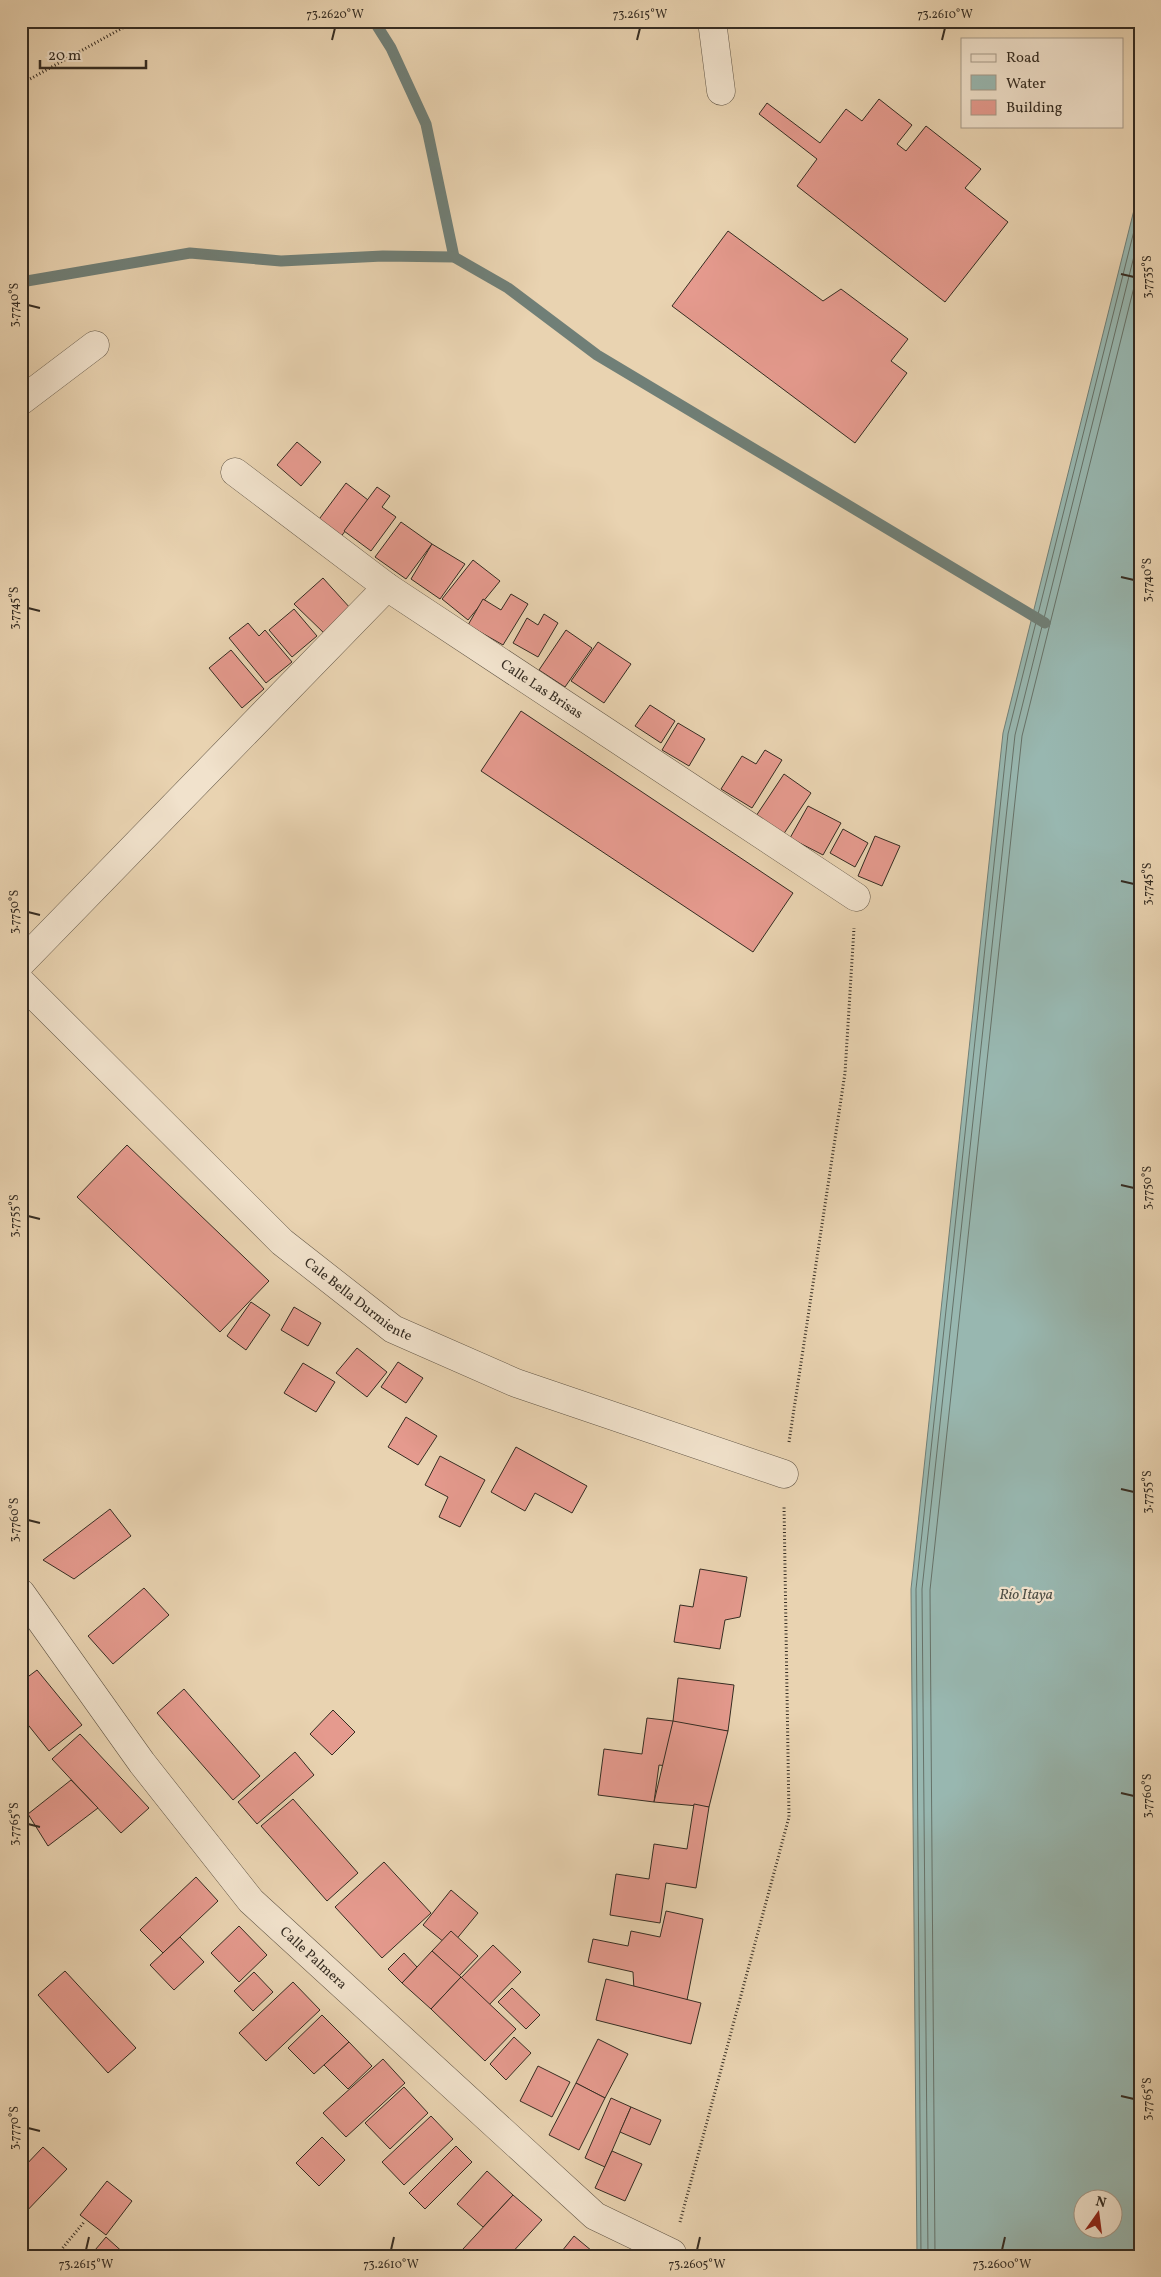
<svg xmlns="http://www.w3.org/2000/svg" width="1161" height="2277" viewBox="0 0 1161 2277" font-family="Vollkorn,serif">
  <rect width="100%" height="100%" fill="#e9d3b1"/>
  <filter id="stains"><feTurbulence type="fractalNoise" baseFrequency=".004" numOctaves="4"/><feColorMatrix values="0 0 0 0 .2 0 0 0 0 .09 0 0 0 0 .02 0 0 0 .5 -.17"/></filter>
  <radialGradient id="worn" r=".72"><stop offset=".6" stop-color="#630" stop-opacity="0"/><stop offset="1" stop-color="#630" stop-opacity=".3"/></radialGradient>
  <path fill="#98b7b0" stroke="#707f77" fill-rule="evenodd" d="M 1140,186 L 1140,2256 L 917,2256 L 911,1589 L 1003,733 ZM 1084,2200 L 1114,2200 L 1114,2230 L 1084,2230 Z"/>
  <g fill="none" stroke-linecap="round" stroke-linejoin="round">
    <g stroke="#667269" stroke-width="1">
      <path d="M 921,2256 L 916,1589 L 1008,734 L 1140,207"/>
      <path d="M 928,2256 L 922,1589 L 1015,735 L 1140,232"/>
      <path d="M 935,2256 L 930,1590 L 1022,736 L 1140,263"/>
    </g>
    <g stroke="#707f77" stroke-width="11">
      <path d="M 374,21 L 391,48 L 426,124 L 454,257"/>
      <path d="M 21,282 L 190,253 L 281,261 L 383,256 L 454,257 L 508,288 L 597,355 L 1045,623"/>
    </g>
  </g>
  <g fill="#e59a8e" stroke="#352c22">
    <path d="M 879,99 L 912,125 L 897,144 L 906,151 L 926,126 L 981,169 L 965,188 L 1008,222 L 945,302 L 797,186 L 817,159 L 759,114 L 767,103 L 820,143 L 846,109 L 862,121 Z"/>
    <path d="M 728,231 L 823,301 L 841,289 L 908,339 L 891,361 L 907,373 L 855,443 L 672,306 Z"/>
    <path d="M 297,442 L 321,462 L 301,486 L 277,465 Z"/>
    <path d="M 346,483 L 368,500 L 340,538 L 317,522 Z"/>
    <path d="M 377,487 L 390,496 L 382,507 L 396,517 L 371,551 L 344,531 Z"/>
    <path d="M 401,522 L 432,544 L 406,579 L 375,557 Z"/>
    <path d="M 432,544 L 465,564 L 440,599 L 411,579 Z"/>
    <path d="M 473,560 L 500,581 L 468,620 L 442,599 Z"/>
    <path d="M 323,578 L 351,609 L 326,635 L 294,604 Z"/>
    <path d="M 511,594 L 528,604 L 503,645 L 468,625 L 483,599 L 501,610 Z"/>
    <path d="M 294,609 L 317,636 L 292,657 L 269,630 Z"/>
    <path d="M 544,614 L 558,623 L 538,657 L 513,643 L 527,618 L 538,625 Z"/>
    <path d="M 248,623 L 259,636 L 265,630 L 292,662 L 266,683 L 229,638 Z"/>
    <path d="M 566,630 L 592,648 L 565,687 L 539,670 Z"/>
    <path d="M 598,642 L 631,664 L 604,703 L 571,681 Z"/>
    <path d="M 231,650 L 264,689 L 242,708 L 209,668 Z"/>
    <path d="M 650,705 L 675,721 L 661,743 L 635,726 Z"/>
    <path d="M 521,711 L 793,893 L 753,952 L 481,771 Z"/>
    <path d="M 678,723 L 705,739 L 689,766 L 662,750 Z"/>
    <path d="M 765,750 L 782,760 L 752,808 L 721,789 L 742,756 L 756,764 Z"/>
    <path d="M 784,774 L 811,793 L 783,835 L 756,816 Z"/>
    <path d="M 808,806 L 841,823 L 823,855 L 790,838 Z"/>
    <path d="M 843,829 L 868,843 L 855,867 L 830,853 Z"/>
    <path d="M 875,836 L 900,846 L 882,886 L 858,876 Z"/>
    <path d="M 127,1145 L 269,1281 L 220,1332 L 77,1197 Z"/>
    <path d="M 251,1302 L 270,1315 L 246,1350 L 227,1336 Z"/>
    <path d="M 294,1307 L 321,1323 L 308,1346 L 281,1330 Z"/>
    <path d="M 357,1348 L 387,1372 L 367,1397 L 336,1373 Z"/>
    <path d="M 398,1362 L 423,1378 L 406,1403 L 381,1387 Z"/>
    <path d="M 303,1363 L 335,1382 L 316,1412 L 284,1393 Z"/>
    <path d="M 406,1417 L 437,1436 L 418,1465 L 388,1447 Z"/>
    <path d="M 516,1447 L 587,1486 L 572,1513 L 535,1493 L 525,1511 L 491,1492 Z"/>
    <path d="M 440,1456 L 485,1480 L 460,1527 L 439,1517 L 448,1497 L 425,1485 Z"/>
    <path d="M 110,1509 L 131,1536 L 74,1579 L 43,1560 Z"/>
    <path d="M 700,1569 L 747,1577 L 740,1617 L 725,1620 L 720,1649 L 674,1642 L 680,1605 L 693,1607 Z"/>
    <path d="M 144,1588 L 169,1615 L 113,1664 L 88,1636 Z"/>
    <path d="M 37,1670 L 82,1725 L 49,1751 L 21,1716 L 21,1682 Z"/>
    <path d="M 678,1678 L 734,1685 L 728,1731 L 680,1726 L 675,1767 L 659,1765 L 654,1802 L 598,1795 L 604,1749 L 642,1754 L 647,1718 L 673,1721 Z"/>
    <path d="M 184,1689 L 260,1776 L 233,1800 L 157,1713 Z"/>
    <path d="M 333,1710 L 355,1732 L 332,1755 L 310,1734 Z"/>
    <path d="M 673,1721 L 728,1731 L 709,1807 L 654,1802 Z"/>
    <path d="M 80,1734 L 149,1808 L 121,1833 L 52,1759 Z"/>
    <path d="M 295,1752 L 314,1775 L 257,1824 L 238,1802 Z"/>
    <path d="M 71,1780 L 98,1808 L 48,1846 L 28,1814 Z"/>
    <path d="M 293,1799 L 358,1873 L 327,1901 L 261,1826 Z"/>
    <path d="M 694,1804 L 709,1807 L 696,1888 L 666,1883 L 660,1923 L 610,1915 L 616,1874 L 649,1879 L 654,1844 L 687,1849 Z"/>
    <path d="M 384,1862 L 431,1913 L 382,1958 L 335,1907 Z"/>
    <path d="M 196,1877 L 218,1901 L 163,1953 L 140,1930 Z"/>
    <path d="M 451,1890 L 478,1913 L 450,1947 L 423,1925 Z"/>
    <path d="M 666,1911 L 703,1919 L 687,2000 L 634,1990 L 633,1972 L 588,1962 L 593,1939 L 628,1946 L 631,1931 L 660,1937 Z"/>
    <path d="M 239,1926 L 267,1955 L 239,1982 L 211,1953 Z"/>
    <path d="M 451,1931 L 478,1956 L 459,1976 L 432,1951 Z"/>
    <path d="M 180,1937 L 204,1962 L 174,1990 L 150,1965 Z"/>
    <path d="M 493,1945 L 521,1972 L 485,2009 L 456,1983 Z"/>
    <path d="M 432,1951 L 461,1977 L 431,2009 L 402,1983 Z"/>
    <path d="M 404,1953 L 417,1967 L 402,1983 L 388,1969 Z"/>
    <path d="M 65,1971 L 136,2048 L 108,2073 L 38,1995 Z"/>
    <path d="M 254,1972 L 273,1992 L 253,2011 L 234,1991 Z"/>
    <path d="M 461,1977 L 516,2029 L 485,2061 L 431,2009 Z"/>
    <path d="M 606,1979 L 701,2003 L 691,2044 L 596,2020 Z"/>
    <path d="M 293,1982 L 320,2010 L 266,2061 L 239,2033 Z"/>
    <path d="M 512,1988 L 540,2015 L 526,2029 L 498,2002 Z"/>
    <path d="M 322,2015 L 349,2042 L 314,2074 L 288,2048 Z"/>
    <path d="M 514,2037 L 531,2053 L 506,2080 L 490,2064 Z"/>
    <path d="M 598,2039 L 628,2054 L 605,2098 L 576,2083 Z"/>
    <path d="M 349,2042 L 372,2066 L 348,2089 L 324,2065 Z"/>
    <path d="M 383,2059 L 405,2083 L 346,2137 L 323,2113 Z"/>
    <path d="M 538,2066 L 570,2082 L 552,2117 L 520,2101 Z"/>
    <path d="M 576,2083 L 605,2098 L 579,2150 L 549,2135 Z"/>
    <path d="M 404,2087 L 428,2113 L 390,2149 L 365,2123 Z"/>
    <path d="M 611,2098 L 631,2107 L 605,2167 L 585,2158 Z"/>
    <path d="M 631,2107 L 661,2120 L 650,2145 L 620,2132 Z"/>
    <path d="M 431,2116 L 453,2139 L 404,2185 L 382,2162 Z"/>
    <path d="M 322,2137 L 345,2160 L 319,2186 L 296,2163 Z"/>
    <path d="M 456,2146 L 472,2162 L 425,2209 L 409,2193 Z"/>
    <path d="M 43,2147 L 67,2169 L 21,2217 L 21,2170 Z"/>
    <path d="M 612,2151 L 642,2164 L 625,2201 L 595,2188 Z"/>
    <path d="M 487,2171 L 513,2195 L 483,2227 L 457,2204 Z"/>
    <path d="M 107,2181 L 132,2201 L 106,2235 L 80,2215 Z"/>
    <path d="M 513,2195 L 542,2220 L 509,2256 L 470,2256 L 463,2249 Z"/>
    <path d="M 574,2236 L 598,2256 L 558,2256 Z"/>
    <path d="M 106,2237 L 127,2256 L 90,2256 Z"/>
  </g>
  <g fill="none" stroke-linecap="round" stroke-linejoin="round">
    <g stroke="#625646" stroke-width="29">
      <g id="street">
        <path d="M 712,21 L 721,91"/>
        <path d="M 21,401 L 95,345"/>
        <path id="s1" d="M 235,472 L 387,587 L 856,897"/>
        <path d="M 21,963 L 387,587"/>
        <path id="s2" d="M 21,982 L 282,1242 L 393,1329 L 516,1383 L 784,1474"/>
        <path id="s3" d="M 21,1593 L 142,1763 L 251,1901 L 595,2216 L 672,2253"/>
      </g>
    </g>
    <g stroke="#352c22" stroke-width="3" stroke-dasharray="1 2.5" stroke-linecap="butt">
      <path d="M 21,84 L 135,21"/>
      <path d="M 789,1442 L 845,1073 L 854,928"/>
      <path d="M 680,2222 L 789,1817 L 784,1505"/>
      <path d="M 56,2256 L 85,2221"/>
    </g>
    <use href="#street" stroke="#f1e2cc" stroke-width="28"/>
  </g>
  <path fill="none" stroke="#352c22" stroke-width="2" d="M 332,40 L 335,28M 637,40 L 640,28M 942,40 L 945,28M 1121,274 L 1134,277M 28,305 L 40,308M 1121,577 L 1134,580M 28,608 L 40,611M 1121,881 L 1134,884M 28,912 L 40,915M 1121,1185 L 1134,1188M 28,1216 L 40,1219M 1121,1489 L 1134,1492M 28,1520 L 40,1523M 1121,1793 L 1134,1796M 28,1824 L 40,1827M 1121,2096 L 1134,2099M 28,2128 L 40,2131M 86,2250 L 89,2237M 391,2250 L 394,2237M 697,2250 L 700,2237M 1002,2250 L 1005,2237"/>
  <g text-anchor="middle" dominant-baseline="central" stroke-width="4.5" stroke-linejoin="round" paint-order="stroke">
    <g font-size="14" fill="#352c22" stroke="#f1e2cc">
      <text stroke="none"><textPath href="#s1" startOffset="376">Calle Las Brisas</textPath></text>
      <text stroke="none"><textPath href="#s2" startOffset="464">Cale Bella Durmiente</textPath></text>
      <text stroke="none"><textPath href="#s3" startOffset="469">Calle Palmera</textPath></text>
    </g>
    <g font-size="15" font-style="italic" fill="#4e4f46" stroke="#f1e2cc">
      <text x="1026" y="1595">Río Itaya</text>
    </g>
  </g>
  <rect width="1161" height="2277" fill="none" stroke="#e9d3b1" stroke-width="55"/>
  <rect x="961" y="38" width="162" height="90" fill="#f1e2cc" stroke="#a69988"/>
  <rect x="971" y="54" width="25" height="8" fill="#f1e2cc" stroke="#a69988"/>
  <text x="1006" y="62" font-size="15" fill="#352c22">Road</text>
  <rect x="971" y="75" width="25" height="15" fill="#98b7b0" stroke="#a69988"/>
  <text x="1006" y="88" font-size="15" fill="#352c22">Water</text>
  <rect x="971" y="100" width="25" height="15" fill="#e59a8e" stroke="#a69988"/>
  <text x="1006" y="112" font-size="15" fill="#352c22">Building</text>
  <g transform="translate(1098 2214) rotate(14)"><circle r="24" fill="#f1e2cc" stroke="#a69988"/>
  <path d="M0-4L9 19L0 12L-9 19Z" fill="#8f2418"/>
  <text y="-8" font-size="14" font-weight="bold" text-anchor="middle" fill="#352c22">N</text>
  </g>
  <path d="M40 60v8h106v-8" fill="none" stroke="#352c22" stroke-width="2.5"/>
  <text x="48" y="60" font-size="15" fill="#352c22" stroke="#f1e2cc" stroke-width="4" paint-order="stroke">20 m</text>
  <rect x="28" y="28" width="1106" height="2222" fill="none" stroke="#352c22" stroke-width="2"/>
  <g font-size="12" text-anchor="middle" fill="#352c22">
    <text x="335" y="18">73.2620°W</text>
    <text x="640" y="18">73.2615°W</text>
    <text x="945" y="18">73.2610°W</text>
    <text transform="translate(1147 277) rotate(-90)" y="4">3.7735°S</text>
    <text transform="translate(14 305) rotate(-90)" y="4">3.7740°S</text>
    <text transform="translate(1147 580) rotate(-90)" y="4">3.7740°S</text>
    <text transform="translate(14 608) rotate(-90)" y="4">3.7745°S</text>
    <text transform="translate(1147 884) rotate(-90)" y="4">3.7745°S</text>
    <text transform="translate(14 912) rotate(-90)" y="4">3.7750°S</text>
    <text transform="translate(1147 1188) rotate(-90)" y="4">3.7750°S</text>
    <text transform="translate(14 1216) rotate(-90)" y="4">3.7755°S</text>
    <text transform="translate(1147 1492) rotate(-90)" y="4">3.7755°S</text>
    <text transform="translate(14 1520) rotate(-90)" y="4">3.7760°S</text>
    <text transform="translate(1147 1796) rotate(-90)" y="4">3.7760°S</text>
    <text transform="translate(14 1824) rotate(-90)" y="4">3.7765°S</text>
    <text transform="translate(1147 2099) rotate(-90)" y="4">3.7765°S</text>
    <text transform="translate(14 2128) rotate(-90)" y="4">3.7770°S</text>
    <text x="86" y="2268">73.2615°W</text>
    <text x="391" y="2268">73.2610°W</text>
    <text x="697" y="2268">73.2605°W</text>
    <text x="1002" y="2268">73.2600°W</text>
  </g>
  <rect width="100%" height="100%" filter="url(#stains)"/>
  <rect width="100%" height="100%" fill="url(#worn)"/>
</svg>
